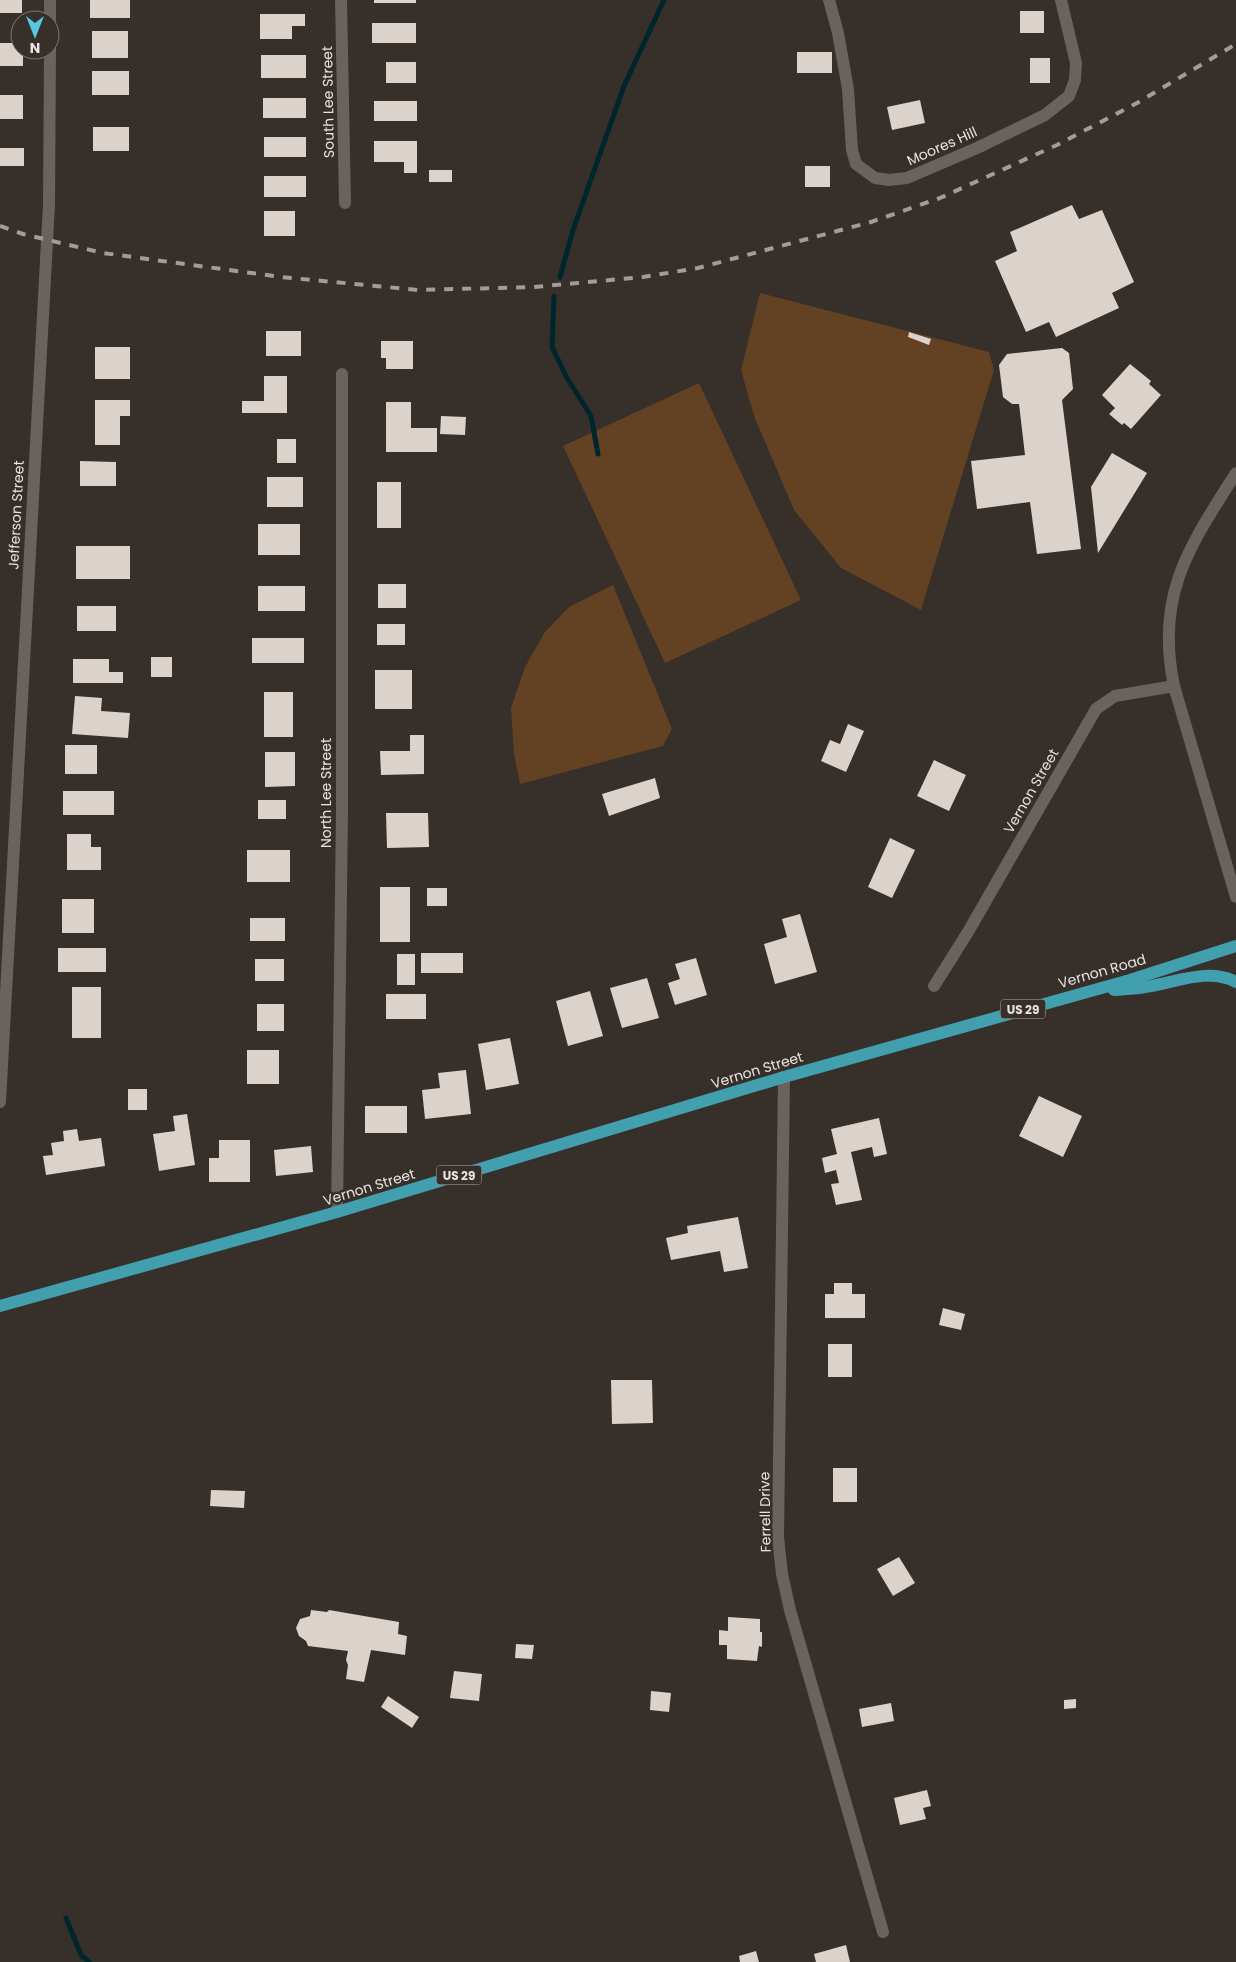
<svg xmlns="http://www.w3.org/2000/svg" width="1236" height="1962" viewBox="0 0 1236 1962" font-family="Poppins,sans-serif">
  <rect width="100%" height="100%" fill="#362f2a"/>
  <g fill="#634123">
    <path d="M 760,293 L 989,352 L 994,370 L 921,610 L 841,568 L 794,510 L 754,416 L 741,370 Z"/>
    <path d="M 699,383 L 801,600 L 665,663 L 563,446 Z"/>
    <path d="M 613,585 L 672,729 L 663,746 L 520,784 L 514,754 L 511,708 L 525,667 L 545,632 L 569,607 Z"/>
  </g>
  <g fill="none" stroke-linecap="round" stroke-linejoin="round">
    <g stroke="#00262d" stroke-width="5">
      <path d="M 560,277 L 573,230 L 624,86 L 664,0"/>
      <path d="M 554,296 L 552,347 L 567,378 L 591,416 L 598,454"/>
      <path d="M 66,1918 L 81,1955 L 89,1962"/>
    </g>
  </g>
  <g fill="#dbd2cb">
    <rect x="0" y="0" width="22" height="13"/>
    <rect x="90" y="0" width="40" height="18"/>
    <rect x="374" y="0" width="42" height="3"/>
    <rect x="1020" y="11" width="24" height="22"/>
    <path d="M 260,14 L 305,14 L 305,26 L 292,26 L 292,39 L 260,39 Z"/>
    <rect x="372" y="23" width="44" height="20"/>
    <rect x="92" y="31" width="36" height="27"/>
    <path d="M 0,43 L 20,43 L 20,50 L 23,50 L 23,66 L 0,66 Z"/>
    <rect x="797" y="52" width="35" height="21"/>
    <rect x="261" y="55" width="45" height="23"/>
    <rect x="1030" y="58" width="20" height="25"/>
    <rect x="386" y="62" width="30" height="21"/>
    <rect x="92" y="71" width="37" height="24"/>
    <rect x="0" y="95" width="23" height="24"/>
    <rect x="263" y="98" width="43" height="20"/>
    <path d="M 920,100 L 925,123 L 892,130 L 887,107 Z"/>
    <rect x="374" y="101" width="43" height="20"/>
    <rect x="93" y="127" width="36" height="24"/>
    <rect x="264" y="137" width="42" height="20"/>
    <path d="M 374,141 L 417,141 L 417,173 L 404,173 L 404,162 L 374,162 Z"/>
    <rect x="0" y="148" width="24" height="18"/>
    <rect x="805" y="166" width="25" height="21"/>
    <rect x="429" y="170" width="23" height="12"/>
    <rect x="264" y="176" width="42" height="21"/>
    <path d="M 1072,205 L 1079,219 L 1102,210 L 1134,282 L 1112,293 L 1119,308 L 1056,337 L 1049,322 L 1026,332 L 995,261 L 1017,251 L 1010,232 Z"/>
    <rect x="264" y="211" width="31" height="25"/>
    <rect x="266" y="331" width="35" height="25"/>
    <path d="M 909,332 L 931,339 L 929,345 L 908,337 Z"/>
    <path d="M 381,341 L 413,341 L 413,369 L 386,369 L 386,358 L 381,358 Z"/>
    <rect x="95" y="347" width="35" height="32"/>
    <path d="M 1062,348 L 1069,353 L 1073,389 L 1062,400 L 1081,549 L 1037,554 L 1030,502 L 977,509 L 971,461 L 1025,455 L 1019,404 L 1012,404 L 1003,397 L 999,365 L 1007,354 Z"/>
    <path d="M 1130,364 L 1151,381 L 1149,384 L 1161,395 L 1131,429 L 1124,423 L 1122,425 L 1109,414 L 1115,408 L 1102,395 Z"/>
    <path d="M 264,376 L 287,376 L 287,413 L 242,413 L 242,401 L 264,401 Z"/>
    <path d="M 95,400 L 130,400 L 130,416 L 120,416 L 120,445 L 95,445 Z"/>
    <path d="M 386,402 L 411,402 L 411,428 L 437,428 L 437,452 L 386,452 Z"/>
    <path d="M 441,416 L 466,417 L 465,435 L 440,434 Z"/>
    <rect x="277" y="439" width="19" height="24"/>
    <path d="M 1112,453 L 1147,473 L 1098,553 L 1091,487 Z"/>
    <path d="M 80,461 L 116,462 L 116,486 L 80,486 Z"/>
    <rect x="267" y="477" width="36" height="30"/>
    <rect x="377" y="482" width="24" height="46"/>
    <rect x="258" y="524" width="42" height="31"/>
    <rect x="76" y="546" width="54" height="33"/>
    <rect x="378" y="584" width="28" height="24"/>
    <rect x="258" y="586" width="47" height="25"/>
    <rect x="77" y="606" width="39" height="25"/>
    <rect x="377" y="624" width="28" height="21"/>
    <rect x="252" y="638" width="52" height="25"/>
    <rect x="151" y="657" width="21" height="20"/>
    <path d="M 73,659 L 109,659 L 109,672 L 123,672 L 123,683 L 73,683 Z"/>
    <rect x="375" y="670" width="37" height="39"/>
    <rect x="264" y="692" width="29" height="45"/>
    <path d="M 75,696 L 102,698 L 101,711 L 130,713 L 128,738 L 72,734 Z"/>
    <path d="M 848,724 L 864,731 L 846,772 L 821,761 L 830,740 L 840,744 Z"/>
    <path d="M 410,735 L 424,735 L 424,774 L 381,775 L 380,751 L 410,751 Z"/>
    <rect x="65" y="745" width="32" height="29"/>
    <path d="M 265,752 L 295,752 L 295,786 L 265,787 Z"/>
    <path d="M 934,760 L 966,775 L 949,811 L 917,796 Z"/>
    <path d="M 655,778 L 660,798 L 609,816 L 602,794 Z"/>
    <rect x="63" y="791" width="51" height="24"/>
    <rect x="258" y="800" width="28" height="19"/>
    <path d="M 386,813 L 428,813 L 429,847 L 387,848 Z"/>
    <path d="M 67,834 L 91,834 L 91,847 L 101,847 L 101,870 L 67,870 Z"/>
    <path d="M 890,838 L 915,850 L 892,898 L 868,887 Z"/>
    <rect x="247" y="850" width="43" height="32"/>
    <rect x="380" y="887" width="30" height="55"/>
    <rect x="427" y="888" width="20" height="18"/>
    <rect x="62" y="899" width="32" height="34"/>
    <path d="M 800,914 L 817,972 L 775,984 L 764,944 L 787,937 L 782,919 Z"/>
    <rect x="250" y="918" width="35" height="23"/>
    <rect x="58" y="948" width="48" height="24"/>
    <rect x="421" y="953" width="42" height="20"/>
    <rect x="397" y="954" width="18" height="31"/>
    <path d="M 696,958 L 707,995 L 675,1005 L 668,983 L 680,979 L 675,964 Z"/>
    <rect x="255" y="959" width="29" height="22"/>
    <path d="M 647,978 L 659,1018 L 622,1028 L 610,988 Z"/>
    <rect x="72" y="987" width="29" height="51"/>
    <path d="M 590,991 L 603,1036 L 568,1046 L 556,1001 Z"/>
    <rect x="386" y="994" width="40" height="25"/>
    <rect x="257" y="1004" width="27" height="27"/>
    <path d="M 510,1038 L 519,1084 L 486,1090 L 478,1044 Z"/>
    <rect x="247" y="1050" width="32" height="34"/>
    <path d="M 466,1070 L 471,1114 L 425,1119 L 422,1090 L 440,1088 L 438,1073 Z"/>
    <rect x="128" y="1089" width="19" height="21"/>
    <path d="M 1039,1096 L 1082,1116 L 1063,1157 L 1019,1136 Z"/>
    <rect x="365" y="1106" width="42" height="27"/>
    <path d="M 187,1114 L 195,1165 L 159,1171 L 153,1134 L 175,1131 L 173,1116 Z"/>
    <path d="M 879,1118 L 887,1154 L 874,1157 L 872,1147 L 851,1152 L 862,1200 L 836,1205 L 831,1184 L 839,1183 L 836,1170 L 825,1173 L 822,1158 L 837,1154 L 831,1129 Z"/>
    <path d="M 77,1129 L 79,1141 L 101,1138 L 105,1166 L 46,1175 L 43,1156 L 53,1155 L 51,1143 L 64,1141 L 63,1131 Z"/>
    <path d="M 219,1140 L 250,1140 L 250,1182 L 209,1182 L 209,1158 L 219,1158 Z"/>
    <path d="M 311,1146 L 313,1172 L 276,1176 L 274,1150 Z"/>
    <path d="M 738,1217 L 748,1268 L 724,1272 L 720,1251 L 671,1260 L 666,1238 L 688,1233 L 687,1226 Z"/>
    <path d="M 834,1283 L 852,1283 L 852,1294 L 865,1294 L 865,1318 L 825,1318 L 825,1294 L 834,1294 Z"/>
    <path d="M 943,1308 L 965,1314 L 961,1330 L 939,1325 Z"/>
    <rect x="828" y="1344" width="24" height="33"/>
    <path d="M 611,1380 L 652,1380 L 653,1423 L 612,1424 Z"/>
    <rect x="833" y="1468" width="24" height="34"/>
    <path d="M 211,1490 L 245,1491 L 244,1508 L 210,1506 Z"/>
    <path d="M 899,1557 L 915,1583 L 893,1596 L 877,1569 Z"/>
    <path d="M 311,1610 L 327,1612 L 329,1610 L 399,1622 L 398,1634 L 407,1636 L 405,1655 L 371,1650 L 364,1682 L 346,1679 L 348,1665 L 346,1660 L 348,1651 L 308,1646 L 306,1641 L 299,1636 L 296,1628 L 300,1619 L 310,1616 Z"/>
    <path d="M 728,1617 L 760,1619 L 760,1632 L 762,1632 L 762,1647 L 759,1646 L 757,1661 L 727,1659 L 727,1645 L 719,1645 L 719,1630 L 728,1631 Z"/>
    <path d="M 516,1644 L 534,1645 L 532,1659 L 515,1658 Z"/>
    <path d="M 454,1671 L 482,1674 L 479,1701 L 450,1698 Z"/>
    <path d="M 651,1691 L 671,1693 L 669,1712 L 650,1710 Z"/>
    <path d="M 388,1696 L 419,1717 L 412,1728 L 381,1707 Z"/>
    <path d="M 1076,1699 L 1076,1708 L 1064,1709 L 1064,1700 Z"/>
    <path d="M 891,1703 L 894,1721 L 862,1727 L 859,1709 Z"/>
    <path d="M 927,1790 L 931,1806 L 923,1808 L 926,1819 L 900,1825 L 894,1798 Z"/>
    <path d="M 846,1945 L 850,1962 L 816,1962 L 814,1954 Z"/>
    <path d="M 756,1951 L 759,1962 L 740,1962 L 739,1956 Z"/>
  </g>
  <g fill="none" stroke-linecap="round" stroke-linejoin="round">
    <g stroke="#6a625c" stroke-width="12">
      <path d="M 341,0 L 345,203"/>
      <path d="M 829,0 L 838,33 L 848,89 L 852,150 L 856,164 L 875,178 L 889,180 L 907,178 L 977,148 L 1045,115 L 1069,96 L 1075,80 L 1076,63 L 1061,0"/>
      <path d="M 50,50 L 50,0"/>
      <path d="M 934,986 L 968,932 L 1096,709 L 1115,696 L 1174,686"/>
      <path d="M 784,1077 L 778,1537 L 782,1574 L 790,1610 L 883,1932"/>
      <path d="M 0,1102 L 49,205 L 50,50"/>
      <path d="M 337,1212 L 342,811 L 342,374"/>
    </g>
    <path stroke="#6a625c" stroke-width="12" d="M 1236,473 C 1189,547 1155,595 1174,686 L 1236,897"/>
    <g stroke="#429fae" stroke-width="12">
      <path d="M 1114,990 C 1125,989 1135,989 1145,987 C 1174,983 1209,967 1236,982"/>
      <path d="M 0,1306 L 337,1212 L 784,1077 L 1130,980 L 1236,946"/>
    </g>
    <path stroke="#a29d99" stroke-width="4" stroke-dasharray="9 9" stroke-linecap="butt" d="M 0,226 L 23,234 L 103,253 L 281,277 L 418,290 L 534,287 L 643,277 L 698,268 L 871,222 L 940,198 L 1057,145 L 1137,103 L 1236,44"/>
  </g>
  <g text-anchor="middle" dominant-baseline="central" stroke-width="5" stroke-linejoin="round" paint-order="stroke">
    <g fill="#362f2a" stroke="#b3ada9" stroke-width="1">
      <rect x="1000.5" y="999.5" width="45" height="19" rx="4"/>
      <rect x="436.5" y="1165.5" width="45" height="19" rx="4"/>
    </g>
    <g font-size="12" font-weight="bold" fill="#e8e3e0">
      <text x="1023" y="1009">US 29</text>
      <text x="459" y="1175">US 29</text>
    </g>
    <g font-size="14" fill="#e8e3e0" stroke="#362f2a">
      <text transform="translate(328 102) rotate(-91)">South Lee Street</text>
      <text transform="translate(942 146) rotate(-24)">Moores Hill</text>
      <text transform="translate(16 515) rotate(-87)">Jefferson Street</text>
      <text transform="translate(1031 791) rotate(-60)">Vernon Street</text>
      <text transform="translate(326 793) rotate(-90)">North Lee Street</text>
      <text transform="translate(1102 971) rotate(-16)">Vernon Road</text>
      <text transform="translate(757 1070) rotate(-17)">Vernon Street</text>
      <text transform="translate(369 1187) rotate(-17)">Vernon Street</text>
      <text transform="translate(765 1512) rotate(-91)">Ferrell Drive</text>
    </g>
  </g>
  <g transform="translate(35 35) rotate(180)"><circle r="24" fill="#362f2a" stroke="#7d7773"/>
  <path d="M0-4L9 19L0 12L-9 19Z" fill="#56c9e1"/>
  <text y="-8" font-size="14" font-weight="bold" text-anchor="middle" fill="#e8e3e0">N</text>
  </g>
</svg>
